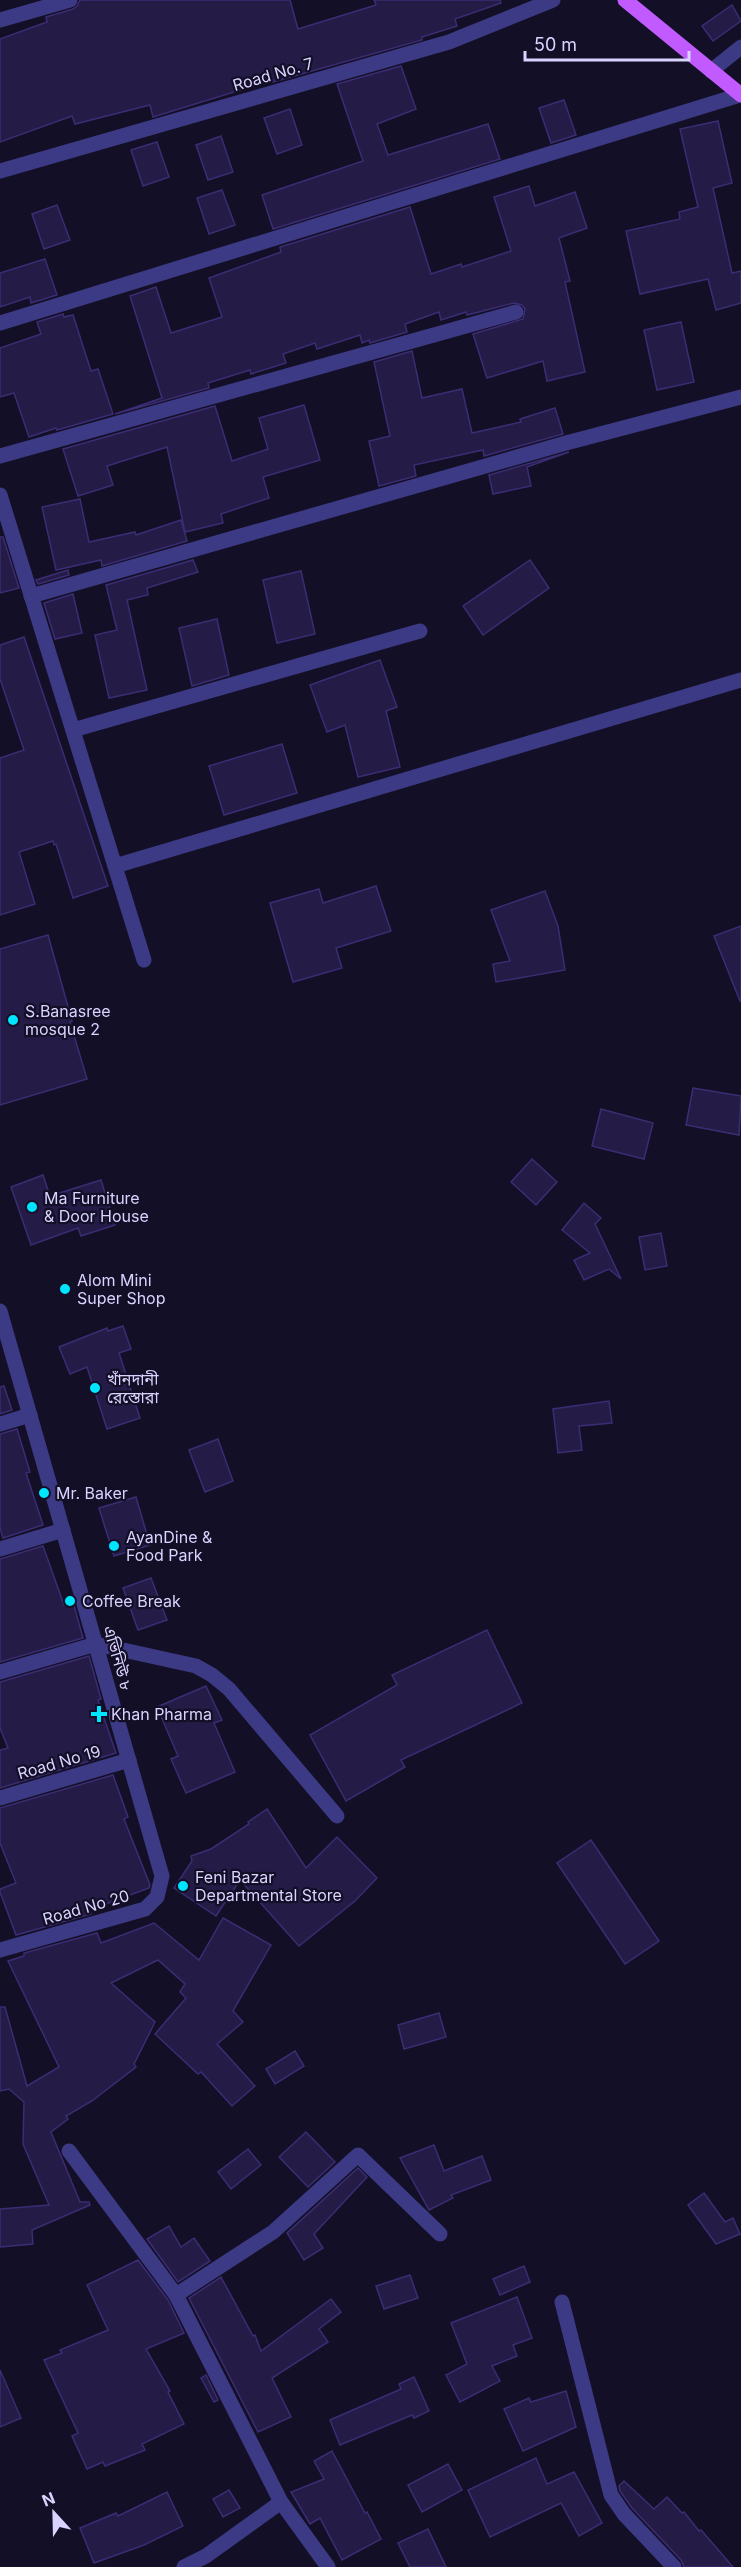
<svg xmlns="http://www.w3.org/2000/svg" width="741" height="2567" viewBox="0 0 741 2567" font-family="Inter,'Noto Sans Bengali',sans-serif">
  <rect width="100%" height="100%" fill="#130f26"/>
  <g fill="#241b47" stroke="#3b2d73" stroke-width="1.5">
    <path d="M 80,0 L 290,0 L 298,29 L 376,5 L 374,0 L 500,0 L 501,3 L 455,19 L 457,26 L 422,37 L 422,40 L 273,82 L 273,80 L 153,117 L 150,105 L 75,124 L 72,116 L 0,142 L 0,39 L 47,22 L 46,17 L 73,9 L 77,6 Z"/>
    <path d="M 732,5 L 741,21 L 713,41 L 702,26 Z"/>
    <path d="M 401,66 L 416,109 L 377,124 L 388,155 L 488,124 L 500,159 L 273,229 L 262,195 L 363,161 L 337,84 Z"/>
    <path d="M 564,100 L 576,135 L 551,143 L 539,108 Z"/>
    <path d="M 290,109 L 302,145 L 277,154 L 264,118 Z"/>
    <path d="M 718,121 L 732,183 L 713,188 L 732,273 L 741,271 L 741,303 L 716,310 L 708,279 L 640,294 L 626,231 L 680,219 L 679,212 L 698,207 L 680,129 Z"/>
    <path d="M 221,136 L 233,172 L 208,180 L 196,145 Z"/>
    <path d="M 157,142 L 169,177 L 143,186 L 131,150 Z"/>
    <path d="M 529,186 L 535,206 L 575,192 L 587,228 L 559,238 L 570,281 L 565,282 L 585,372 L 547,381 L 543,361 L 487,378 L 473,334 L 523,319 L 525,309 L 522,305 L 514,303 L 467,315 L 466,312 L 441,320 L 439,312 L 405,324 L 407,332 L 370,343 L 369,340 L 362,343 L 360,335 L 317,349 L 315,343 L 283,354 L 286,363 L 251,374 L 250,370 L 208,383 L 209,388 L 115,414 L 162,398 L 130,296 L 156,287 L 171,333 L 222,317 L 209,278 L 281,252 L 280,247 L 410,207 L 431,274 L 461,264 L 462,267 L 511,251 L 494,197 Z"/>
    <path d="M 222,190 L 235,225 L 209,234 L 197,198 Z"/>
    <path d="M 57,205 L 70,240 L 44,249 L 32,214 Z"/>
    <path d="M 45,259 L 57,295 L 31,303 L 30,297 L 0,307 L 0,273 Z"/>
    <path d="M 63,314 L 64,317 L 73,315 L 91,371 L 98,369 L 113,414 L 57,430 L 56,428 L 29,437 L 14,393 L 0,397 L 0,348 L 41,334 L 37,322 Z"/>
    <path d="M 681,322 L 694,382 L 657,390 L 644,330 Z"/>
    <path d="M 412,351 L 422,398 L 462,389 L 472,433 L 521,422 L 520,419 L 555,408 L 563,434 L 484,456 L 483,450 L 414,465 L 416,476 L 379,486 L 369,441 L 390,436 L 374,362 Z"/>
    <path d="M 304,405 L 320,460 L 263,477 L 269,498 L 221,514 L 223,523 L 185,532 L 167,447 L 107,466 L 113,485 L 78,496 L 63,449 L 215,406 L 232,461 L 268,449 L 259,418 Z"/>
    <path d="M 569,452 L 527,467 L 531,486 L 493,494 L 489,475 Z"/>
    <path d="M 80,499 L 89,542 L 135,532 L 136,535 L 181,520 L 187,541 L 102,566 L 101,560 L 56,570 L 42,507 Z"/>
    <path d="M 0,537 L 3,537 L 19,588 L 0,593 Z"/>
    <path d="M 193,560 L 198,572 L 147,588 L 148,595 L 127,600 L 147,690 L 109,698 L 95,635 L 117,630 L 106,585 Z"/>
    <path d="M 530,560 L 549,588 L 483,635 L 463,606 Z"/>
    <path d="M 68,570 L 69,575 L 38,584 L 36,580 Z"/>
    <path d="M 301,571 L 315,634 L 277,643 L 263,580 Z"/>
    <path d="M 73,594 L 82,633 L 55,639 L 44,603 Z"/>
    <path d="M 217,619 L 229,675 L 192,686 L 179,628 Z"/>
    <path d="M 24,637 L 108,886 L 73,898 L 56,844 L 54,845 L 53,841 L 19,852 L 35,904 L 0,915 L 0,758 L 24,750 L 0,679 L 0,645 Z"/>
    <path d="M 380,660 L 397,707 L 386,711 L 400,767 L 358,777 L 345,725 L 327,732 L 310,685 Z"/>
    <path d="M 282,744 L 297,793 L 224,815 L 209,766 Z"/>
    <path d="M 376,886 L 391,931 L 336,948 L 342,968 L 293,982 L 270,903 L 319,889 L 323,903 Z"/>
    <path d="M 545,891 L 558,926 L 565,970 L 496,982 L 493,964 L 510,961 L 491,910 Z"/>
    <path d="M 741,926 L 741,1001 L 740,1001 L 714,936 Z"/>
    <path d="M 48,935 L 72,1021 L 70,1022 L 87,1079 L 0,1105 L 0,949 Z"/>
    <path d="M 693,1088 L 741,1096 L 739,1135 L 686,1125 Z"/>
    <path d="M 601,1109 L 653,1123 L 644,1159 L 592,1146 Z"/>
    <path d="M 532,1159 L 557,1182 L 536,1205 L 511,1182 Z"/>
    <path d="M 43,1175 L 50,1196 L 101,1180 L 115,1225 L 81,1236 L 78,1228 L 31,1245 L 11,1187 Z"/>
    <path d="M 584,1203 L 601,1218 L 595,1224 L 621,1279 L 609,1269 L 584,1280 L 574,1260 L 590,1253 L 562,1230 Z"/>
    <path d="M 661,1233 L 667,1266 L 645,1270 L 639,1237 Z"/>
    <path d="M 123,1326 L 131,1349 L 119,1353 L 140,1418 L 107,1429 L 87,1367 L 70,1374 L 59,1347 L 107,1328 L 108,1331 Z"/>
    <path d="M 4,1386 L 12,1410 L 0,1414 L 0,1387 Z"/>
    <path d="M 609,1401 L 612,1423 L 579,1426 L 582,1450 L 558,1453 L 553,1409 Z"/>
    <path d="M 17,1429 L 30,1472 L 26,1473 L 43,1525 L 3,1538 L 0,1528 L 0,1434 Z"/>
    <path d="M 218,1439 L 233,1481 L 205,1492 L 189,1450 Z"/>
    <path d="M 136,1497 L 150,1545 L 114,1556 L 99,1508 Z"/>
    <path d="M 43,1546 L 64,1605 L 73,1602 L 83,1638 L 0,1662 L 0,1559 Z"/>
    <path d="M 151,1578 L 167,1620 L 138,1630 L 123,1588 Z"/>
    <path d="M 487,1630 L 522,1703 L 401,1760 L 405,1767 L 346,1801 L 310,1735 L 397,1685 L 392,1675 Z"/>
    <path d="M 89,1656 L 101,1699 L 98,1700 L 116,1753 L 0,1788 L 0,1750 L 8,1748 L 0,1728 L 0,1682 Z"/>
    <path d="M 206,1686 L 222,1720 L 214,1723 L 235,1772 L 186,1793 L 171,1759 L 178,1756 L 157,1707 Z"/>
    <path d="M 113,1775 L 128,1817 L 124,1819 L 150,1885 L 149,1888 L 90,1910 L 91,1914 L 16,1935 L 0,1892 L 0,1889 L 16,1883 L 0,1843 L 0,1808 Z"/>
    <path d="M 267,1809 L 306,1868 L 337,1837 L 377,1878 L 355,1901 L 299,1946 L 240,1880 L 216,1916 L 174,1888 L 192,1861 L 191,1856 L 211,1849 L 249,1824 L 248,1822 Z"/>
    <path d="M 591,1840 L 659,1941 L 625,1964 L 557,1863 Z"/>
    <path d="M 223,1918 L 271,1945 L 233,2011 L 243,2022 L 217,2044 L 255,2086 L 232,2106 L 201,2072 L 198,2074 L 155,2034 L 186,1998 L 180,1992 L 185,1984 L 158,1960 L 111,1983 L 155,2022 L 134,2064 L 136,2067 L 92,2101 L 66,2116 L 68,2119 L 51,2132 L 80,2202 L 89,2202 L 90,2205 L 32,2230 L 33,2244 L 0,2247 L 0,2209 L 49,2205 L 23,2144 L 24,2102 L 9,2089 L 0,2091 L 0,2007 L 5,2007 L 27,2086 L 59,2067 L 8,1961 L 24,1956 L 24,1953 L 97,1933 L 101,1943 L 154,1923 L 199,1960 Z"/>
    <path d="M 439,2013 L 446,2037 L 404,2049 L 398,2025 Z"/>
    <path d="M 295,2051 L 304,2066 L 275,2084 L 266,2069 Z"/>
    <path d="M 306,2132 L 335,2162 L 308,2187 L 279,2157 Z"/>
    <path d="M 434,2145 L 444,2171 L 482,2156 L 491,2180 L 451,2195 L 453,2198 L 429,2210 L 400,2158 Z"/>
    <path d="M 248,2149 L 261,2165 L 231,2189 L 218,2172 Z"/>
    <path d="M 358,2168 L 367,2177 L 314,2234 L 323,2248 L 304,2260 L 287,2233 Z"/>
    <path d="M 704,2193 L 725,2222 L 733,2218 L 740,2234 L 716,2244 L 688,2205 Z"/>
    <path d="M 169,2226 L 181,2247 L 194,2238 L 210,2261 L 178,2282 L 147,2239 Z"/>
    <path d="M 138,2260 L 168,2300 L 184,2333 L 146,2349 L 170,2391 L 168,2392 L 184,2424 L 142,2444 L 145,2450 L 105,2466 L 103,2462 L 87,2469 L 72,2436 L 78,2433 L 44,2360 L 62,2353 L 60,2350 L 108,2330 L 87,2285 Z"/>
    <path d="M 524,2266 L 530,2282 L 500,2295 L 493,2279 Z"/>
    <path d="M 410,2275 L 418,2298 L 384,2309 L 376,2286 Z"/>
    <path d="M 221,2277 L 253,2336 L 255,2335 L 261,2351 L 331,2299 L 341,2312 L 319,2329 L 328,2342 L 272,2378 L 291,2417 L 258,2432 L 189,2298 Z"/>
    <path d="M 517,2297 L 532,2338 L 513,2345 L 517,2356 L 492,2366 L 500,2381 L 460,2402 L 446,2375 L 467,2364 L 451,2323 Z"/>
    <path d="M 0,2370 L 21,2418 L 0,2427 Z"/>
    <path d="M 206,2375 L 218,2400 L 214,2402 L 201,2378 Z"/>
    <path d="M 414,2377 L 429,2411 L 414,2418 L 412,2415 L 340,2445 L 330,2420 L 401,2389 L 399,2384 Z"/>
    <path d="M 566,2391 L 576,2427 L 523,2451 L 504,2409 L 529,2398 L 531,2402 Z"/>
    <path d="M 332,2451 L 365,2513 L 367,2512 L 381,2539 L 342,2560 L 320,2518 L 310,2524 L 291,2492 L 324,2479 L 314,2461 Z"/>
    <path d="M 536,2458 L 547,2484 L 574,2472 L 602,2523 L 579,2536 L 561,2503 L 490,2537 L 468,2490 Z"/>
    <path d="M 448,2464 L 462,2490 L 422,2512 L 408,2485 Z"/>
    <path d="M 624,2481 L 654,2509 L 667,2497 L 682,2513 L 684,2512 L 699,2531 L 701,2530 L 733,2567 L 684,2567 L 681,2560 L 632,2508 L 620,2491 L 619,2486 Z"/>
    <path d="M 229,2490 L 240,2508 L 223,2517 L 213,2499 Z"/>
    <path d="M 167,2492 L 183,2526 L 144,2545 L 94,2563 L 80,2528 L 116,2513 L 118,2516 Z"/>
    <path d="M 428,2529 L 446,2567 L 410,2567 L 398,2543 Z"/>
  </g>
  <g fill="none" stroke-linecap="round" stroke-linejoin="round">
    <g stroke="#3d3a85" stroke-width="15">
      <path d="M 0,20 L 70,0"/>
      <path d="M 711,71 L 741,47"/>
      <path d="M 0,171 L 449,42 L 553,0"/>
      <path d="M 0,323 L 740,95"/>
      <path d="M 0,456 L 516,312"/>
      <path d="M 0,495 L 144,960"/>
      <path d="M 31,596 L 566,443 L 741,397"/>
      <path d="M 73,730 L 420,631"/>
      <path d="M 115,866 L 741,680"/>
      <path d="M 0,1311 L 162,1876 L 157,1897 L 145,1909 L 0,1950"/>
      <path d="M 0,1424 L 30,1415"/>
      <path d="M 0,1549 L 63,1530"/>
      <path d="M 0,1672 L 96,1644 L 196,1666 L 212,1675 L 229,1689 L 337,1816"/>
      <path d="M 0,1798 L 129,1760"/>
      <path d="M 69,2151 L 176,2295 L 281,2502 L 328,2567"/>
      <path d="M 176,2295 L 273,2232 L 358,2155 L 440,2234"/>
      <path d="M 562,2302 L 611,2495 L 624,2514 L 674,2567"/>
      <path d="M 184,2567 L 206,2556 L 281,2502"/>
    </g>
    <path stroke="#c25bff" stroke-width="15" d="M 625,0 L 741,95"/>
  </g>
  <g fill="#00e5ff" stroke="#130f26" stroke-width="2">
    <circle cx="13" cy="1020" r="6"/>
    <circle cx="32" cy="1207" r="6"/>
    <circle cx="65" cy="1289" r="6"/>
    <circle cx="95" cy="1388" r="6"/>
    <circle cx="44" cy="1493" r="6"/>
    <circle cx="114" cy="1546" r="6"/>
    <circle cx="70" cy="1601" r="6"/>
    <path d="M96 1705h6v6h6v6h-6v6h-6v-6h-6v-6h6z"/>
    <circle cx="183" cy="1886" r="6"/>
  </g>
  <g text-anchor="middle" dominant-baseline="central" stroke-width="4.5" stroke-linejoin="round" paint-order="stroke">
    <g font-size="16" fill="#d9d4ff" stroke="#130f26">
      <text transform="translate(273 74) rotate(-16)">Road No. 7</text>
      <text transform="translate(118 1658) rotate(74)">এভিনিউ ৮</text>
      <text transform="translate(59 1762) rotate(-16)">Road No 19</text>
      <text transform="translate(86 1907) rotate(-16)">Road No 20</text>
    </g>
    <g font-size="16" fill="#d9d4ff" stroke="#130f26" text-anchor="start">
      <text x="25" y="1011">S.Banasree<tspan x="25" dy="18">mosque 2</tspan></text>
      <text x="44" y="1198">Ma Furniture<tspan x="44" dy="18">&amp; Door House</tspan></text>
      <text x="77" y="1280">Alom Mini<tspan x="77" dy="18">Super Shop</tspan></text>
      <text x="107" y="1379">খাঁনদানী<tspan x="107" dy="18">রেস্তোরা</tspan></text>
      <text x="56" y="1493">Mr. Baker</text>
      <text x="126" y="1537">AyanDine &amp;<tspan x="126" dy="18">Food Park</tspan></text>
      <text x="82" y="1601">Coffee Break</text>
      <text x="111" y="1714">Khan Pharma</text>
      <text x="195" y="1877">Feni Bazar<tspan x="195" dy="18">Departmental Store</tspan></text>
    </g>
  </g>
  <g transform="translate(54 2513) rotate(338)" stroke="#130f26" stroke-width="4.5" paint-order="stroke">
  <path d="M0-4.5L10 22L0 15L-10 22Z" fill="#d9d4ff"/>
  <text y="-9" font-size="16" font-weight="bold" text-anchor="middle" fill="#d9d4ff">N</text>
  </g>
  <path d="M525 51v9h164v-9" fill="none" stroke="#d9d4ff" stroke-width="3"/>
  <text x="534" y="51" font-size="18" fill="#d9d4ff" stroke="#130f26" stroke-width="4.5" paint-order="stroke">50 m</text>
</svg>
